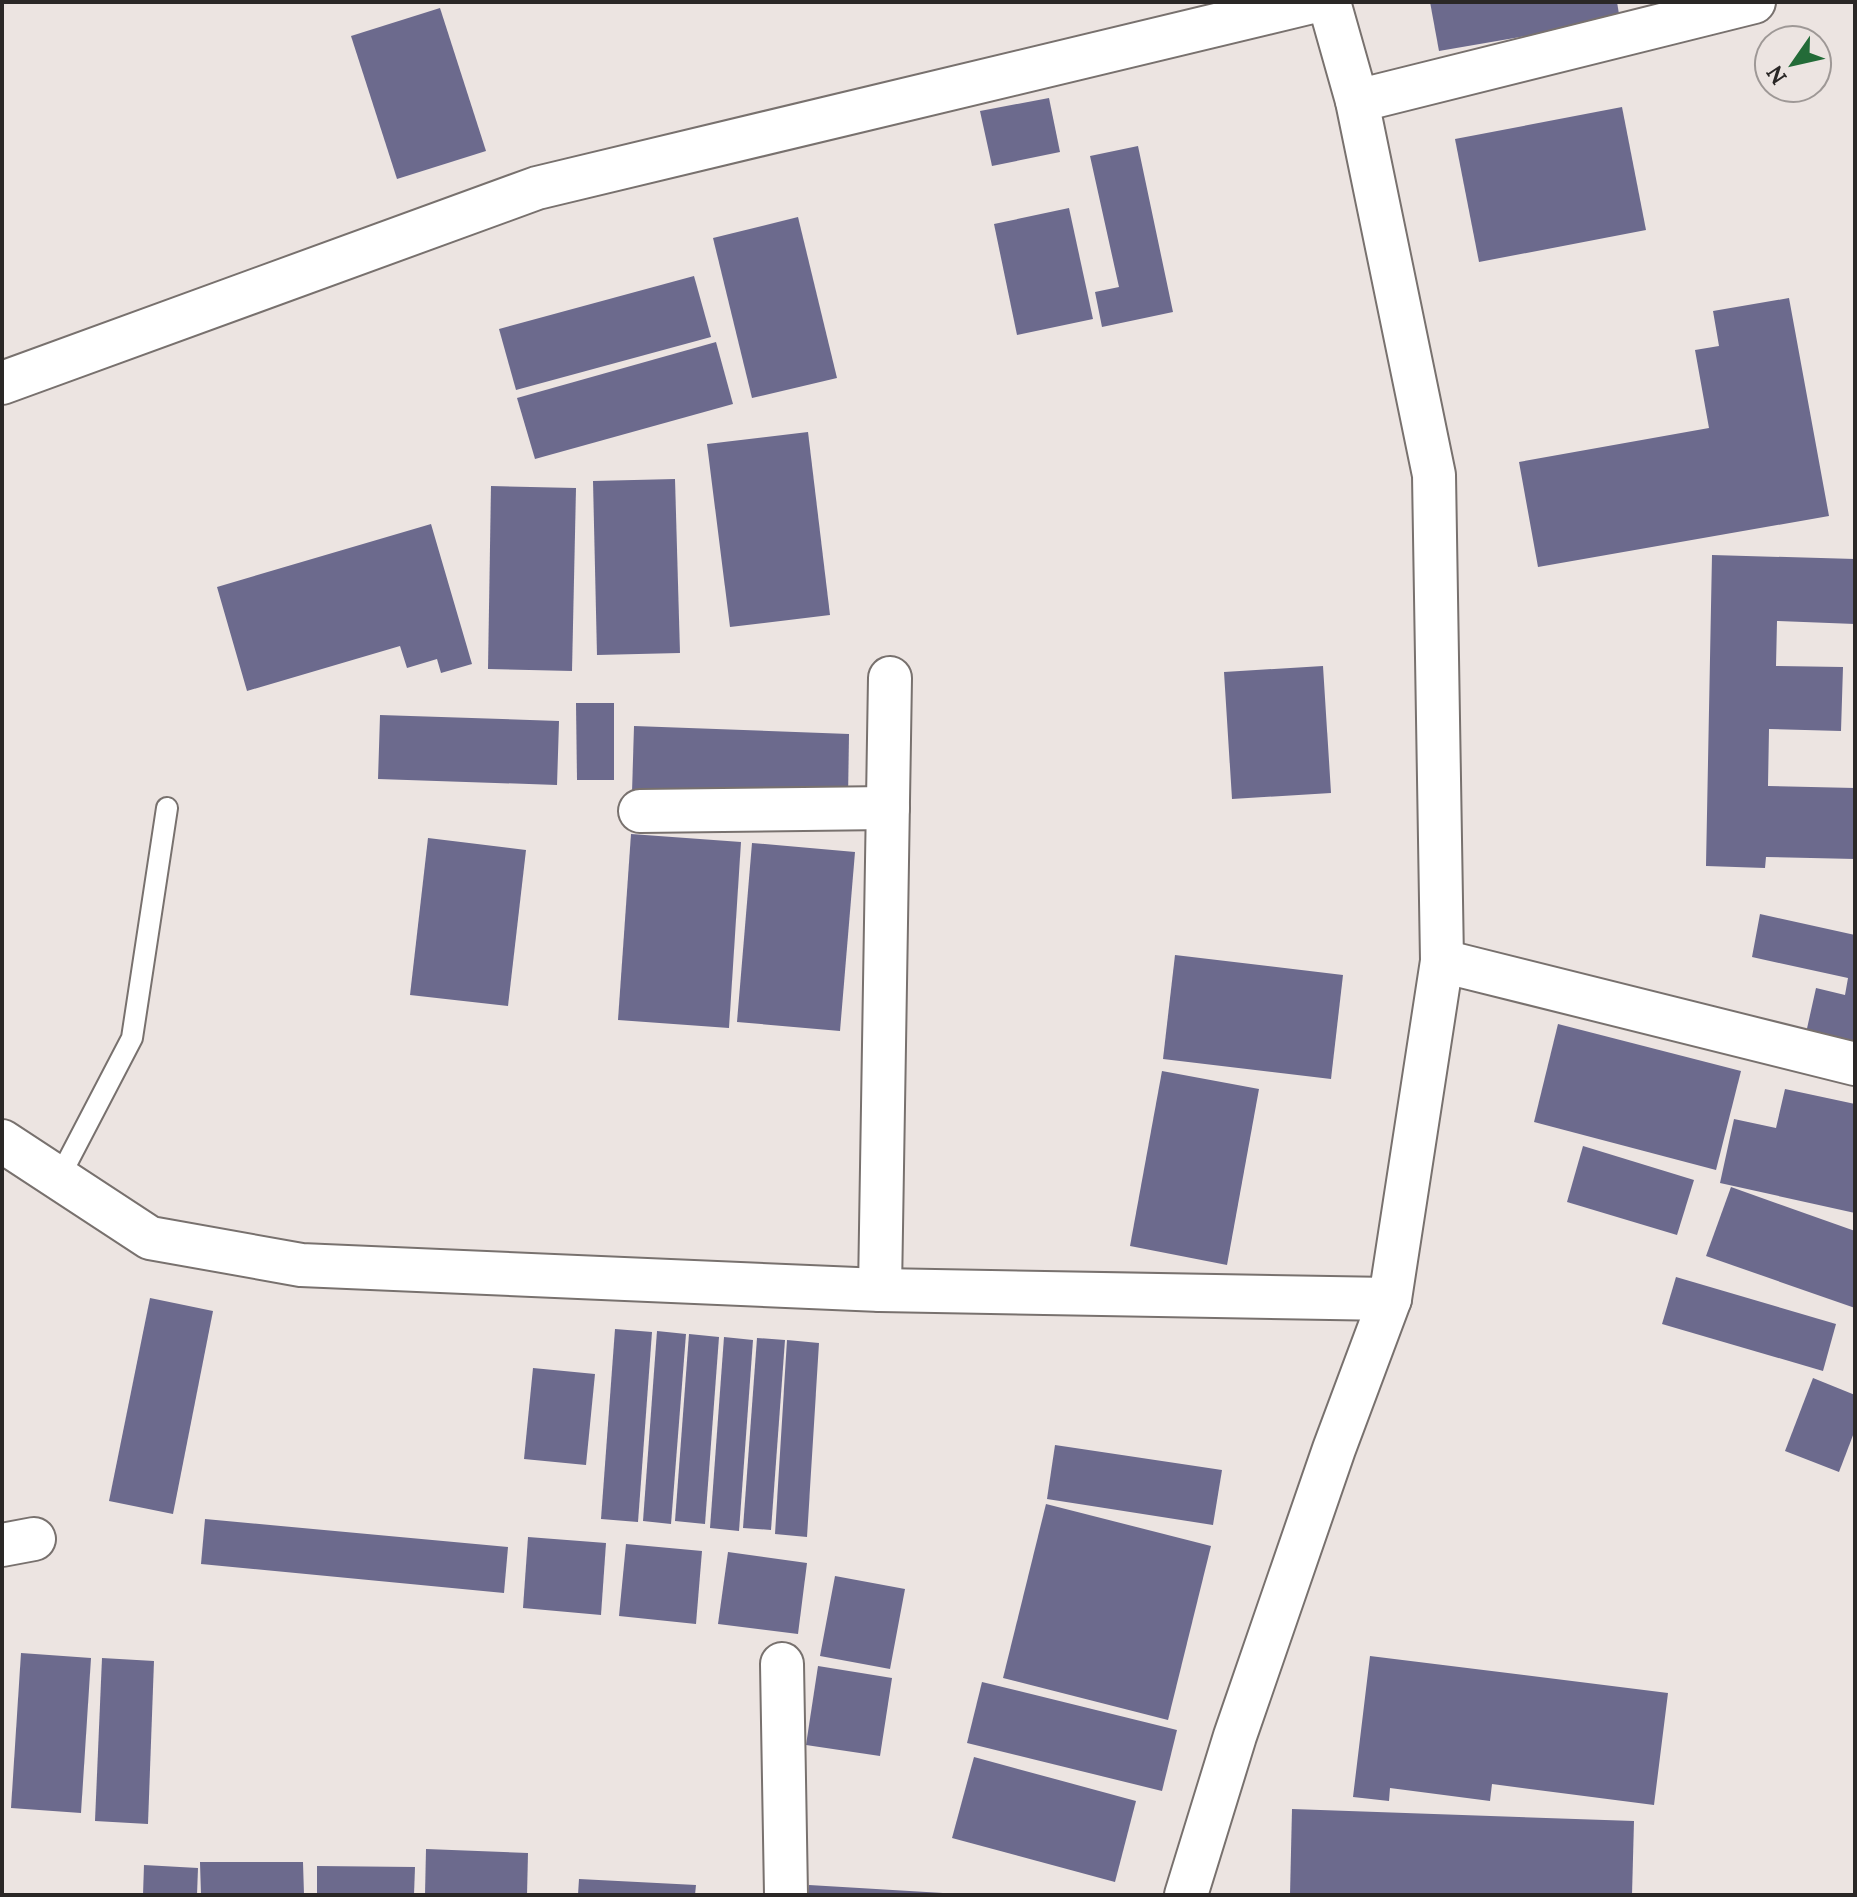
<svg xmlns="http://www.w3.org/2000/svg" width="1857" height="1897" viewBox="0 0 1857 1897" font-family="Lora,serif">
  <rect width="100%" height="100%" fill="#ece4e1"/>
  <g fill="#6c6a8d">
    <path d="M 1430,2 L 1617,2 L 1620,20 L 1439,51 Z"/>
    <path d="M 440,8 L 486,151 L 397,179 L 351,36 Z"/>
    <path d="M 1049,98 L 1060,152 L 992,166 L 980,111 Z"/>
    <path d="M 1622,107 L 1646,230 L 1479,262 L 1455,139 Z"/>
    <path d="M 1138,146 L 1173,312 L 1102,327 L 1095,292 L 1119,287 L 1090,156 Z"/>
    <path d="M 1069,208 L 1093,319 L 1017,335 L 994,224 Z"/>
    <path d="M 798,217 L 837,378 L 752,398 L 713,238 Z"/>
    <path d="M 694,276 L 711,337 L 516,390 L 499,329 Z"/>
    <path d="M 1789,298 L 1829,516 L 1538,567 L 1519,462 L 1709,428 L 1695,350 L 1719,346 L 1713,311 Z"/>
    <path d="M 716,342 L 733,404 L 535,459 L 517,398 Z"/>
    <path d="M 808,432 L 830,615 L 730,627 L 707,444 Z"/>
    <path d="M 675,479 L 680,653 L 597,655 L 593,481 Z"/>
    <path d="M 491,486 L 576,488 L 572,671 L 488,669 Z"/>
    <path d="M 431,524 L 472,664 L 441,673 L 437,659 L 407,668 L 400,646 L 247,691 L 217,587 Z"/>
    <path d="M 1712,555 L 1855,559 L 1855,624 L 1777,621 L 1776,666 L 1843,667 L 1841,731 L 1769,729 L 1768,786 L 1855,788 L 1855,859 L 1766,857 L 1765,868 L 1706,866 Z"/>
    <path d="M 1323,666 L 1331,793 L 1232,799 L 1224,672 Z"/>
    <path d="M 576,703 L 614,703 L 614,780 L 577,780 Z"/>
    <path d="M 380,715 L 559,721 L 557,785 L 378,779 Z"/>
    <path d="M 634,726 L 849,734 L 848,799 L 632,793 Z"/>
    <path d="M 631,834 L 741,842 L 729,1028 L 618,1020 Z"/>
    <path d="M 428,838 L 526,850 L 508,1006 L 410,995 Z"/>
    <path d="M 752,843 L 855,852 L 840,1031 L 737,1022 Z"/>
    <path d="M 1760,914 L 1855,935 L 1855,1043 L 1806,1033 L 1816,988 L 1845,995 L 1848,978 L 1752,957 Z"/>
    <path d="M 1175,955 L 1343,975 L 1331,1079 L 1163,1059 Z"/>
    <path d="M 1558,1024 L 1741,1071 L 1716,1170 L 1534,1122 Z"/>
    <path d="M 1162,1071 L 1259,1089 L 1227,1265 L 1130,1246 Z"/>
    <path d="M 1785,1089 L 1855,1104 L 1855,1213 L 1720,1183 L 1734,1119 L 1776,1128 Z"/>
    <path d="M 1583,1146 L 1694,1180 L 1677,1235 L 1567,1202 Z"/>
    <path d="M 1731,1187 L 1855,1231 L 1855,1308 L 1706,1256 Z"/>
    <path d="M 1676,1277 L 1836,1324 L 1823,1371 L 1662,1324 Z"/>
    <path d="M 150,1298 L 213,1311 L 173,1514 L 109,1501 Z"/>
    <path d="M 615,1329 L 652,1332 L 638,1522 L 601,1519 Z"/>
    <path d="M 657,1331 L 686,1334 L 671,1524 L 643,1521 Z"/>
    <path d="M 689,1334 L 719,1337 L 705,1524 L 675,1521 Z"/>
    <path d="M 724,1337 L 753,1340 L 739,1531 L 710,1528 Z"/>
    <path d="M 757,1338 L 785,1340 L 771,1530 L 743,1528 Z"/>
    <path d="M 787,1340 L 819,1343 L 807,1537 L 775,1534 Z"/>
    <path d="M 533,1368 L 595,1374 L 586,1465 L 524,1459 Z"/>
    <path d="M 1813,1378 L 1855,1395 L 1855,1430 L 1839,1472 L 1785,1451 Z"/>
    <path d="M 1055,1445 L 1222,1470 L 1213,1525 L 1047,1499 Z"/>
    <path d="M 1046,1504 L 1211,1546 L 1168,1720 L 1003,1678 Z"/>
    <path d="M 205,1519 L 508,1547 L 504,1593 L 201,1564 Z"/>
    <path d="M 528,1537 L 606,1543 L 601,1615 L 523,1608 Z"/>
    <path d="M 626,1544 L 702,1551 L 696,1624 L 619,1616 Z"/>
    <path d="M 728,1552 L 807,1563 L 798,1634 L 718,1624 Z"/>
    <path d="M 835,1576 L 905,1589 L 890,1669 L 820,1656 Z"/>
    <path d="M 21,1653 L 91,1658 L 81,1813 L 11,1808 Z"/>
    <path d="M 1370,1656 L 1668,1693 L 1654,1805 L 1492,1784 L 1490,1801 L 1390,1788 L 1389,1801 L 1353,1797 Z"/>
    <path d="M 102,1658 L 154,1661 L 148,1824 L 95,1821 Z"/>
    <path d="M 818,1666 L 892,1678 L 880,1756 L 806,1745 Z"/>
    <path d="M 982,1682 L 1177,1730 L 1162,1791 L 967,1743 Z"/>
    <path d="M 974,1757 L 1136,1801 L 1115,1882 L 952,1838 Z"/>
    <path d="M 1292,1809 L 1634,1821 L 1632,1895 L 1290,1895 Z"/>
    <path d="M 426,1849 L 528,1853 L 527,1895 L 425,1895 Z"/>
    <path d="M 200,1862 L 303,1862 L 304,1895 L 201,1895 Z"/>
    <path d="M 144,1865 L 198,1868 L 197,1895 L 143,1895 Z"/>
    <path d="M 317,1866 L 415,1867 L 414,1895 L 317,1895 Z"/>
    <path d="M 579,1879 L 696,1885 L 695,1895 L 578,1895 Z"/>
    <path d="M 809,1885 L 943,1893 L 943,1895 L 808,1895 Z"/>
  </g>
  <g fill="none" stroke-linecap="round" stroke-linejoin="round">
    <g stroke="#78716e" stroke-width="24">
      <path id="service" d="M 59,1178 L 132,1038 L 167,808"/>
    </g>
    <g stroke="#78716e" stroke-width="46">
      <g id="minor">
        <path d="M 1357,101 L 1754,2"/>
        <path d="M 2,383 L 537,188 L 1312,2"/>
        <path d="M 640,811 L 888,808"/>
        <path d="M 1442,961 L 1855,1064"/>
        <path d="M 2,1141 L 150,1238 L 301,1265 L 880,1290 L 1390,1299"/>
        <path d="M 880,1290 L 890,678"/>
        <path d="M 2,1545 L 34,1539"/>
        <path d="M 782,1664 L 786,1895"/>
        <path d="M 1186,1895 L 1235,1736 L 1334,1449 L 1390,1299 L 1442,961 L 1434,475 L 1357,101 L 1329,2"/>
      </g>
    </g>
    <use href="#service" stroke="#fff" stroke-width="20"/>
    <use href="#minor" stroke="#fff" stroke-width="42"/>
  </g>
  <rect width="1857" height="1897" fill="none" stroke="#2a2726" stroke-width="8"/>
  <g transform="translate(1793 64) rotate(236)"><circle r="38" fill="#ece4e1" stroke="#9e9896" stroke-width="2"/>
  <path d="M0-6L14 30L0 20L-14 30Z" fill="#236b38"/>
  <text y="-12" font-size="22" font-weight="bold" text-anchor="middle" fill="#2a2726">N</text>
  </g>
</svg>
